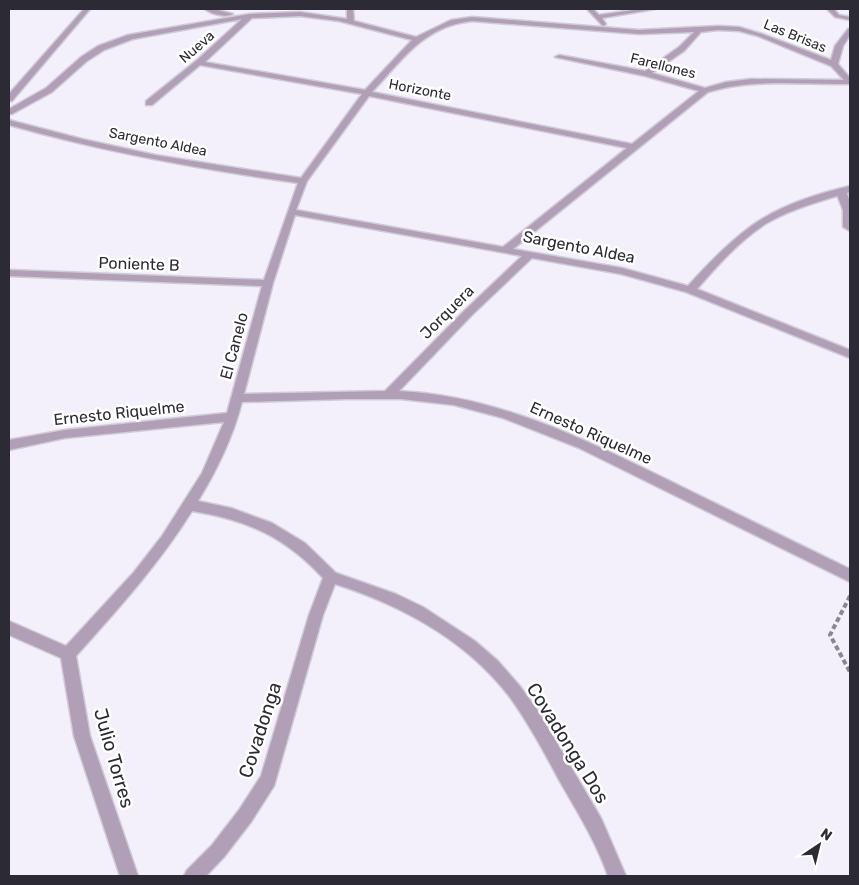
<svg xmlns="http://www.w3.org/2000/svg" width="859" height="885" viewBox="0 0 859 885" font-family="Rubik,sans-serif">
  <rect width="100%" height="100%" fill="#f3f0fb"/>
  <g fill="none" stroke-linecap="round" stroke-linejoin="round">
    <g stroke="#cfccd7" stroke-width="3">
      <path id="service" d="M 841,189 C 854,194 851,220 850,231 L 843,227 L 843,210 L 836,192 Z"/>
    </g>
    <g stroke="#cfccd7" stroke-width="3">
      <g id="minor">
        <path d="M 84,9 L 90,9 L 12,101 L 9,101 L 9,94 Z"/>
        <path d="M 205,9 L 214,9 L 233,14 C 225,18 211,14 205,9 Z"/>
        <path d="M 347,9 L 353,9 L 354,21 L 416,37 L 451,20 L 472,17 L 639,30 L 718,26 L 739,27 L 762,34 L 831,60 L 835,46 L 848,29 L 850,28 L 850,35 L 843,46 L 838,64 L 850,78 L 850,84 C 803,85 754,78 708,92 L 513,249 L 622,268 L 688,286 C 707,265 727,244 750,227 C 778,206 816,194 850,186 L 850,192 C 822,201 793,208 767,223 C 740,240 718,265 697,289 L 850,350 L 850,358 L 686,292 L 621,274 L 532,258 L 472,315 L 399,391 C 501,396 590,442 680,486 C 737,514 794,542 850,569 L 850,582 L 579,448 L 503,418 L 454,405 L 401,399 L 346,399 L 242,402 C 233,437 217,470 198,501 L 231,508 L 272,523 L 305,543 L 336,573 L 396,594 L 423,607 L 475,641 L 498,661 L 519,685 L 538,711 L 601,818 L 626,876 L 608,876 C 596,841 576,810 558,778 C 543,750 528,722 509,696 C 466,640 401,605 335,584 L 323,615 L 274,786 L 251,822 L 224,857 L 206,876 L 184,876 L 187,870 L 212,845 L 239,810 L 261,776 L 309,615 L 323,578 C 285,537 248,520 192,511 C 159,564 118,609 76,656 L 90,736 L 138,876 L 120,876 L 74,736 L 61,658 L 9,635 L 9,621 L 66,646 L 134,572 L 162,536 L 202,473 L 224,422 L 65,438 L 9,450 L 9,440 L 65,430 L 227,413 L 262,286 L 9,276 L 9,270 L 264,280 L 298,183 C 200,169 104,152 9,125 L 9,120 L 82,139 L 155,155 L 301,178 L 362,94 L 200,65 L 152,105 L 146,105 L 146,101 L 196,61 L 242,19 L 133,39 L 104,50 L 87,61 L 52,92 L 12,114 L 9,114 L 9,109 L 46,88 L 81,57 L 98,46 L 128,35 L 250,14 L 300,12 L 347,19 ZM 300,16 L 339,21 L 412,40 L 365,90 L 205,62 L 252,18 ZM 472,21 L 639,34 L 694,32 L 679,47 L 645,71 L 559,55 L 555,57 L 645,76 L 699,91 L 632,144 L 372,92 C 403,59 424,26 472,21 ZM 718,30 L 739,31 L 758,36 L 831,66 L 844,80 L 751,79 L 726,82 L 705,88 L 652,73 L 684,51 L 701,32 ZM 369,96 L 627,148 L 503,247 L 296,210 L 307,181 ZM 295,215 L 522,256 L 464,311 L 385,391 L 244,394 L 273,283 Z"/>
        <path d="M 587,9 L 593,9 L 599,15 L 640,9 L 655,9 L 602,18 L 606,24 L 603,26 Z"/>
        <path d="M 827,9 L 834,9 L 839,15 L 850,17 L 850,20 L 835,17 Z"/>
      </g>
    </g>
    <path stroke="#8a8792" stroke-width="4" stroke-dasharray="5 3" stroke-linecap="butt" d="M 850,596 L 830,635 L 850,672"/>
    <use href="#service" fill="#b19fb7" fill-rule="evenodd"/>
    <use href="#minor" fill="#b19fb7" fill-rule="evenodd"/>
  </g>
  <g text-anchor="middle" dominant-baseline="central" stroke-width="5" stroke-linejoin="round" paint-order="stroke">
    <g font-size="14" fill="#2c2a34" stroke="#fff">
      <text transform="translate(795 36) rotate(22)">Las Brisas</text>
      <text transform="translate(197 47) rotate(-41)">Nueva</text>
      <text transform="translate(663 66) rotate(14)">Farellones</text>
      <text transform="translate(420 90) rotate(11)">Horizonte</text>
      <text transform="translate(158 142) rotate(11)">Sargento Aldea</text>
    </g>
    <g font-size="16" fill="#2c2a34" stroke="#fff">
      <text transform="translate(579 247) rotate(11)">Sargento Aldea</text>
      <text transform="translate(139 264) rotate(2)">Poniente B</text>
      <text transform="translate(447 312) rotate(-45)">Jorquera</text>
      <text transform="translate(234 346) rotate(-75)">El Canelo</text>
      <text transform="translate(119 413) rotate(-6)">Ernesto Riquelme</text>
      <text transform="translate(591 433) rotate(24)">Ernesto Riquelme</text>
    </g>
    <g font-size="19" fill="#2c2a34" stroke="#fff">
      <text transform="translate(260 730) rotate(-72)">Covadonga</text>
      <text transform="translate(568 743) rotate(58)">Covadonga Dos</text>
      <text transform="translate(114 758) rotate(74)">Julio Torres</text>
    </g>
  </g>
  <rect width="859" height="885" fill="none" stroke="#2c2a34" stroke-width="20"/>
  <g transform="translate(819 845) rotate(35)" stroke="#ffffff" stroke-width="4" paint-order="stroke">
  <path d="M0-4L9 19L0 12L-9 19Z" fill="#2c2a34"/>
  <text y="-8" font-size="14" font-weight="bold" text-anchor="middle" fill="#2c2a34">N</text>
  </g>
</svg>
